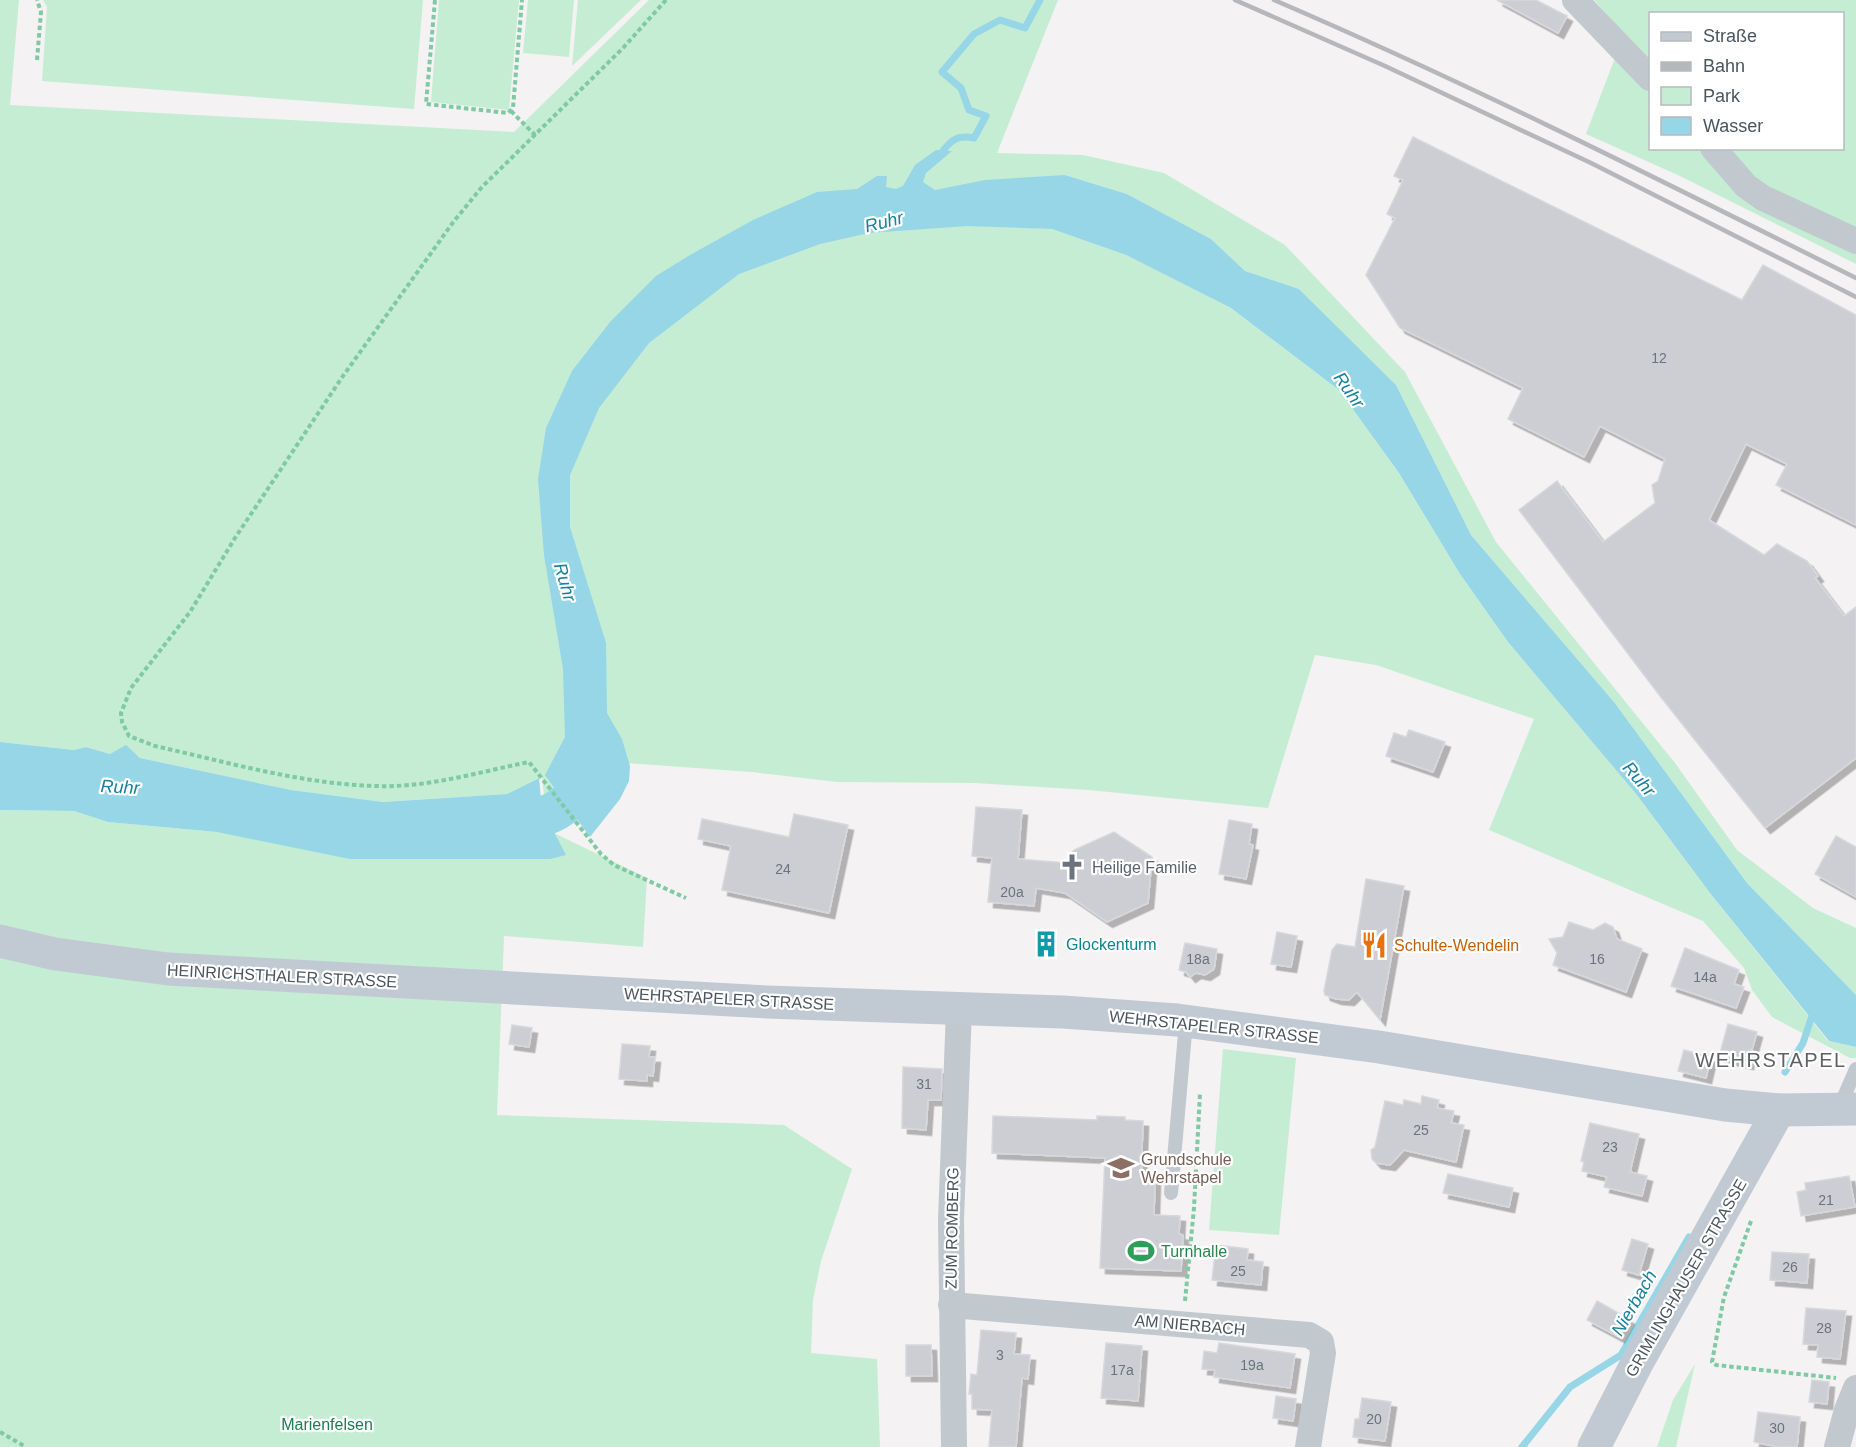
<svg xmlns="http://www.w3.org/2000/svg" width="1856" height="1447" viewBox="0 0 1856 1447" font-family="Helvetica,sans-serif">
  <defs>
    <filter id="shadow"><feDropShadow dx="5.5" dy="5.5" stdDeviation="0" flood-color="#0004"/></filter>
  </defs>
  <rect width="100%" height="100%" fill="#f4f2f2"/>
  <g fill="#c5edd4">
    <path d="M 0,0 L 19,0 L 10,105 L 514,132 L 649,0 L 1058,0 L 997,153 L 1083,155 L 1164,173 L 1285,245 L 1405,372 L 1496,542 L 1675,763 L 1737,850 L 1813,908 L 1856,928 L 1856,995 L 1747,883 L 1614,702 L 1471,535 L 1396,385 L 1299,289 L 1245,271 L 1211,239 L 1127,194 L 1065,175 L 968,225 L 1052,229 L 1126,255 L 1231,308 L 1339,390 L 1399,473 L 1460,574 L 1508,642 L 1637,795 L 1710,893 L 1828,1041 L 1856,1047 L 1856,1058 L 1850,1058 L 1772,1017 L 1752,990 L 1744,968 L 1703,921 L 1489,830 L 1534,719 L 1376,665 L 1315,655 L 1268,808 L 1089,790 L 975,783 L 837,782 L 752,772 L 584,760 L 545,807 L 542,776 L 507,794 L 383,802 L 291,790 L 140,758 L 126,746 L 110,754 L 86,747 L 74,750 L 0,742 Z"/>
    <path d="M 43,0 L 423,0 L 414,109 L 42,81 L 47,7 Z"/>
    <path d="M 439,0 L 519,0 L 509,110 L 431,102 Z"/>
    <path d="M 528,0 L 574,0 L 569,57 L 523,53 Z"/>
    <path d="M 578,0 L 641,0 L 572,66 Z"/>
    <path d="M 1594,0 L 1856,0 L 1856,237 L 1756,188 L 1720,149 L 1842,148 L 1842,14 L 1650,14 L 1650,148 L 1702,149 L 1741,193 L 1856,249 L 1856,264 L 1680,176 L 1586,134 L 1624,34 Z"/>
    <path d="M 0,810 L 74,811 L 108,822 L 217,832 L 565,855 L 554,833 L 647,878 L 643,947 L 504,936 L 497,1115 L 784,1125 L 852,1169 L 821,1261 L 813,1300 L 811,1353 L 877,1359 L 880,1447 L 0,1447 Z"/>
    <path d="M 1223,1049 L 1296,1058 L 1279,1235 L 1209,1230 Z"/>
    <path d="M 1695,1364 L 1676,1447 L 1657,1447 L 1673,1400 Z"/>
  </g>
  <g fill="#96d6e6">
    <path d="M 936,150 L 952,151 L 926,173 L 923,182 L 935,190 L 985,180 L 1065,175 L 1127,194 L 1211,239 L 1245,271 L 1299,289 L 1396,385 L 1471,535 L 1614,702 L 1747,883 L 1856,995 L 1856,1047 L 1829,1041 L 1710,893 L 1637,795 L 1508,642 L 1460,574 L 1399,473 L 1339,390 L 1231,308 L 1126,255 L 1052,229 L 967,226 L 869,233 L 820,244 L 739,274 L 649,343 L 599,408 L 570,475 L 570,527 L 606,643 L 607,713 L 622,739 L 630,766 L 629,781 L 620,799 L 590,837 L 545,775 L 565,737 L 563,669 L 544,555 L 538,479 L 546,428 L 572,371 L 610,322 L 656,276 L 690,255 L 753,220 L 817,192 L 857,189 L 877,176 L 887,176 L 886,187 L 896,189 L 903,186 L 915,165 Z"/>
    <path d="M 0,742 L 74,750 L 86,747 L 110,754 L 126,745 L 140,758 L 291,790 L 383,802 L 507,794 L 539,778 L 542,809 L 566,855 L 550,859 L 350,859 L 217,832 L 108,822 L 74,811 L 0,810 Z"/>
  </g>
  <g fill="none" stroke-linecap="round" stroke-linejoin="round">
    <g stroke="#96d6e6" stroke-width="7">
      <path d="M 938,157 C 949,143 954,134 974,138 L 986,116 L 969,110 L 961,88 L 942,72 L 974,34 L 1000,20 L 1025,28 L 1040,0"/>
      <path d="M 1785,1072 L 1803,1043 L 1813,1013"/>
      <path d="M 1522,1447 L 1570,1387 L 1621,1355 L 1689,1237"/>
    </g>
    <path stroke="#96d6e6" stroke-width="40" d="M 492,825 C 543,820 583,814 585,754"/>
  </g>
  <g fill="#ccced4" stroke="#d6d8dc" stroke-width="1.5" filter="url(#shadow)">
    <path d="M 1497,0 L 1536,0 L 1567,16 L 1558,33 Z"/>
    <path d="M 1413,137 L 1742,300 L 1763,265 L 1856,315 L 1856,525 L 1776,485 L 1787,464 L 1746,444 L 1709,520 L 1764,555 L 1777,544 L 1807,561 L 1818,576 L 1815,578 L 1844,616 L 1856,607 L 1856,758 L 1765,828 L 1660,696 L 1519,510 L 1557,481 L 1603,542 L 1655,503 L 1652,485 L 1658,481 L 1665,459 L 1600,426 L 1584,457 L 1508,419 L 1523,388 L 1400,328 L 1366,275 L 1395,218 L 1387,214 L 1403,180 L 1394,176 Z"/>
    <path d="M 1409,730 L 1445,742 L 1433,772 L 1386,756 L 1394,733 L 1406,737 Z"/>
    <path d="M 976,807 L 1022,810 L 1018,859 L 1066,863 L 1074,850 L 1114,832 L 1152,857 L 1148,903 L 1107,922 L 1065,893 L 1036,888 L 1034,906 L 988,902 L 992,858 L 972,856 Z"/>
    <path d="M 794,814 L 848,825 L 829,913 L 722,890 L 731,846 L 698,839 L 702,819 L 789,837 Z"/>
    <path d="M 1229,820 L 1252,824 L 1249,844 L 1253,845 L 1246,879 L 1219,874 Z"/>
    <path d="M 1836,836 L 1856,847 L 1856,897 L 1815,874 Z"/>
    <path d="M 1366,879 L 1404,886 L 1380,1020 L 1357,992 L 1349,1000 L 1336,999 L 1325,995 L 1324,991 L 1332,950 L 1337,944 L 1355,947 Z"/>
    <path d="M 1569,922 L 1593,930 L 1605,923 L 1613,927 L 1617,939 L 1642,949 L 1626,992 L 1553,965 L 1557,953 L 1549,939 L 1563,937 Z"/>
    <path d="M 1277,932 L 1297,936 L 1291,967 L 1271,964 Z"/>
    <path d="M 1185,943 L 1217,949 L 1214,969 L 1205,975 L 1196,973 L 1190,977 L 1186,972 L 1179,970 Z"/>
    <path d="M 1685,948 L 1739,970 L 1734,984 L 1744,987 L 1736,1008 L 1671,986 Z"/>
    <path d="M 1728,1024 L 1757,1032 L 1748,1064 L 1719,1057 Z"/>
    <path d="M 512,1025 L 532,1028 L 529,1047 L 509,1044 Z"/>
    <path d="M 622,1044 L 650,1046 L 649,1057 L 655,1057 L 653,1076 L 647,1075 L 647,1081 L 619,1079 Z"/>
    <path d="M 1684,1050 L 1711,1057 L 1706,1078 L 1678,1071 Z"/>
    <path d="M 903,1067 L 942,1069 L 941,1100 L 928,1100 L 926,1130 L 902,1128 Z"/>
    <path d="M 1422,1096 L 1439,1100 L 1437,1108 L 1454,1111 L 1451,1123 L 1464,1125 L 1456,1162 L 1404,1150 L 1390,1165 L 1376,1163 L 1372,1159 L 1371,1150 L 1375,1147 L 1385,1101 L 1403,1105 L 1404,1100 L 1421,1104 Z"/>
    <path d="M 993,1116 L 1097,1120 L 1097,1116 L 1125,1117 L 1125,1120 L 1143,1121 L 1141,1178 L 1155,1179 L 1154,1215 L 1180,1216 L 1179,1234 L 1183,1235 L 1181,1271 L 1100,1268 L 1105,1158 L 992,1153 Z"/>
    <path d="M 1590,1123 L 1639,1134 L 1630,1172 L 1647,1176 L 1642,1196 L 1604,1187 L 1607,1177 L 1582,1171 L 1584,1162 L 1581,1161 Z"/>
    <path d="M 1448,1174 L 1513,1188 L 1509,1207 L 1443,1193 Z"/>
    <path d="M 1849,1176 L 1855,1207 L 1801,1216 L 1797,1192 L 1806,1190 L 1805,1183 Z"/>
    <path d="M 1632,1239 L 1648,1244 L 1639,1275 L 1622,1270 Z"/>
    <path d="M 1216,1245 L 1248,1249 L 1247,1260 L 1263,1262 L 1261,1285 L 1212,1280 Z"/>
    <path d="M 1772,1252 L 1809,1254 L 1807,1283 L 1770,1280 Z"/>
    <path d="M 1597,1301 L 1629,1319 L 1619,1337 L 1587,1320 Z"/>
    <path d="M 1806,1308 L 1846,1311 L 1840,1359 L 1817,1357 L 1818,1345 L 1803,1344 Z"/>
    <path d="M 981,1330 L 1016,1333 L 1014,1354 L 1030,1355 L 1028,1379 L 1022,1378 L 1016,1447 L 989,1447 L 992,1410 L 972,1409 L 972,1394 L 969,1394 L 971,1374 L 977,1375 Z"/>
    <path d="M 1106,1343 L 1142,1346 L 1138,1401 L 1101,1398 Z"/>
    <path d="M 1219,1343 L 1295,1354 L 1290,1388 L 1214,1377 L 1215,1370 L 1202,1369 L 1204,1351 L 1217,1353 Z"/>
    <path d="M 906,1345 L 931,1345 L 932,1376 L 906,1376 Z"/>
    <path d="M 1812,1380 L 1829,1382 L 1827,1404 L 1809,1402 Z"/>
    <path d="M 1276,1396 L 1296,1399 L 1293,1421 L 1273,1418 Z"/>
    <path d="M 1362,1398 L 1391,1402 L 1385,1441 L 1353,1437 L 1355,1419 L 1359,1419 Z"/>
    <path d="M 1758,1412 L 1800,1417 L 1797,1447 L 1778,1447 L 1754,1442 Z"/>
  </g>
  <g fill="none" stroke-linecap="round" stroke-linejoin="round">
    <g stroke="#7fc9a4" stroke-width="4" stroke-dasharray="4.5 3" stroke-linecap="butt">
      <path d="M 435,0 L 426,104 L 508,113 L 513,108 L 522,0"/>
      <path d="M 666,0 L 623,48 L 482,187 L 454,221 L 343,376 L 235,538 L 190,612 L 131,688 L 121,713 L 122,722 L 129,736 L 155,746 C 227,762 301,784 376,786 C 427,788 479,772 529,762 L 601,854 L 614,865 L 686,898"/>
      <path d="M 37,60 L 41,12 L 37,0"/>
      <path d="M 511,111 L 535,135"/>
      <path d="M 1751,1221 L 1724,1297 L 1712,1362 L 1716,1365 L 1836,1378"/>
      <path d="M 1185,1301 L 1194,1208 L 1200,1093"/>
      <path d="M 0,1432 L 26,1447"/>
    </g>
    <g stroke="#c1c9cf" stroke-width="14">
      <path d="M 1839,1108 L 1856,1069"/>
      <path d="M 1171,1193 L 1186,1022"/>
    </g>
    <g stroke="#c1c9cf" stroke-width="26">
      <path d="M 1575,0 L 1650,78"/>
      <path d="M 1713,148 L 1746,186 L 1763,198 L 1856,241"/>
      <path d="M 951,1305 L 1309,1335 L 1321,1342 L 1323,1353 L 1308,1447"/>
      <path d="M 954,1447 L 951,1220 L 959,1009"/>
      <path d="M 1837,1447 L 1847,1410 L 1856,1388"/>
    </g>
    <g stroke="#c1cad3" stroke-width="33">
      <path d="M 0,941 L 55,954 L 168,969 L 767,1002 L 1063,1012 L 1177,1020 L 1379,1047 L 1725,1105 L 1779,1110 L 1856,1109"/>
      <path d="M 1594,1447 L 1637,1363 L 1779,1110"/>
    </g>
    <g stroke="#b5b7bb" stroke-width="4.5">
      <path d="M 1235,0 L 1385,66 L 1591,163 L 1856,297"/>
      <path d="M 1274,0 C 1472,85 1664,182 1856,278"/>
    </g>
  </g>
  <defs>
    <g id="church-bare" transform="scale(2.07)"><path d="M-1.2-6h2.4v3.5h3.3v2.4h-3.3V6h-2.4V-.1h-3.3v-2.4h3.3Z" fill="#6b7280" stroke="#fff" stroke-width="2.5" paint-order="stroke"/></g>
    <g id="building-bare" transform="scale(2.07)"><path d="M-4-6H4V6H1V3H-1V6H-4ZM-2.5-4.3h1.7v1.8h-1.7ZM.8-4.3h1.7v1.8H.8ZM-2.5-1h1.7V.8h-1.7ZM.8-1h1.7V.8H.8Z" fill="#0f9aa8" stroke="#fff" stroke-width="2.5" paint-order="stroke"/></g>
    <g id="restaurant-bare" transform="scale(2.07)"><path d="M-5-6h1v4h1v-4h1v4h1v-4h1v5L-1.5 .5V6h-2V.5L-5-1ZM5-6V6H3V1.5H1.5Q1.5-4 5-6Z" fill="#e8710a" stroke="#fff" stroke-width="2.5" paint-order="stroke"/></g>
    <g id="school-bare" transform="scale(2.07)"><path d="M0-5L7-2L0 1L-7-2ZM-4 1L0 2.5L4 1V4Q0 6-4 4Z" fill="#8d6e63" stroke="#fff" stroke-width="2.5" paint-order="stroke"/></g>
    <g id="stadium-bare" transform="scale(2.07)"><path d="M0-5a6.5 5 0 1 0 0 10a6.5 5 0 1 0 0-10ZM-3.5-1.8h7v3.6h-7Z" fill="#2e9e5b" stroke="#fff" stroke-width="2.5" paint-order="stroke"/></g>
  </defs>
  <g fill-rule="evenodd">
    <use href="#church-bare" x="1072" y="867"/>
    <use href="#building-bare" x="1046" y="944"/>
    <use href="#restaurant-bare" x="1374" y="945"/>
    <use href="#school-bare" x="1121" y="1168"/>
    <use href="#stadium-bare" x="1141" y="1251"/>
  </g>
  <g text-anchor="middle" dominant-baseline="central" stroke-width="4.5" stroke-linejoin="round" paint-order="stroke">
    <g font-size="14" fill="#6b737c">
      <text x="1659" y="358">12</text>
      <text x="783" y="869">24</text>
      <text x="1012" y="892">20a</text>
      <text x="1198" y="959">18a</text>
      <text x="1597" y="959">16</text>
      <text x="1705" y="977">14a</text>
      <text x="924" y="1084">31</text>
      <text x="1421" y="1130">25</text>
      <text x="1610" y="1147">23</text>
      <text x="1826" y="1200">21</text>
      <text x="1790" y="1267">26</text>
      <text x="1238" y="1271">25</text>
      <text x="1824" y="1328">28</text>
      <text x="1000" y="1355">3</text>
      <text x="1252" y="1365">19a</text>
      <text x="1122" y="1370">17a</text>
      <text x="1374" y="1419">20</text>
      <text x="1777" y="1428">30</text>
    </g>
    <g font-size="16" fill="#5b616d" stroke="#fff" text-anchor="start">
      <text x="1092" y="867">Heilige Familie</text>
    </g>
    <g font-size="16" fill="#0d838f" stroke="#fff" text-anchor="start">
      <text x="1066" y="944">Glockenturm</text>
    </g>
    <g font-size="16" fill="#c56008" stroke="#fff" text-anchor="start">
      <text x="1394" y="945">Schulte-Wendelin</text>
    </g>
    <g font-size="16" fill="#4b555e" stroke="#fff">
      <text transform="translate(282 976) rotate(3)">HEINRICHSTHALER STRASSE</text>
      <text transform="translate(729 999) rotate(3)">WEHRSTAPELER STRASSE</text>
      <text transform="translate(1214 1027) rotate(6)">WEHRSTAPELER STRASSE</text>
      <text transform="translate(952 1228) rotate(-89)">ZUM ROMBERG</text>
      <text transform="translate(1686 1278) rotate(-60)">GRIMLINGHAUSER STRASSE</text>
      <text transform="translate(1190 1325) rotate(5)">AM NIERBACH</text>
    </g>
    <g font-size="16" fill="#785e54" stroke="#fff" text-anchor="start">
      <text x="1141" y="1159">Grundschule<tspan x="1141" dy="18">Wehrstapel</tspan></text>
    </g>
    <g font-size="16" fill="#27864d" stroke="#fff" text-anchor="start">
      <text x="1161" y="1251">Turnhalle</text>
    </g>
    <g font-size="16" fill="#1f7c4d" stroke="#fff">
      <text x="327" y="1424">Marienfelsen</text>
    </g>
    <g font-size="18" font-style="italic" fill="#18819d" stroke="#fff">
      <text transform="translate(884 222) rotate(-14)">Ruhr</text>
      <text transform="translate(1349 390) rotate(55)">Ruhr</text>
      <text transform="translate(565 582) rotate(74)">Ruhr</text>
      <text transform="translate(1639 779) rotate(49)">Ruhr</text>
      <text transform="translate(120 787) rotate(3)">Ruhr</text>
      <text transform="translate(1634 1303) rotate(-60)">Nierbach</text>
    </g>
    <g font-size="20" letter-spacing="1.5" fill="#5f6266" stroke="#fff">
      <text x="1771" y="1060">WEHRSTAPEL</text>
    </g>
  </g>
  <rect x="1649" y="12" width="195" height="138" fill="#ffffff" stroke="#b7bbbf" stroke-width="1.5"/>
  <rect x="1661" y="32" width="30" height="9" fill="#c1cad3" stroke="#b7bbbf" stroke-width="1.5"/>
  <text x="1703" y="42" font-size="18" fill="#4b555e">Straße</text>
  <rect x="1661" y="62" width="30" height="9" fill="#b5b7bb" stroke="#b7bbbf" stroke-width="1.5"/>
  <text x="1703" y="72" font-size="18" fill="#4b555e">Bahn</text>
  <rect x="1661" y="87" width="30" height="18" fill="#c5edd4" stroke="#b7bbbf" stroke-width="1.5"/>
  <text x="1703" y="102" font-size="18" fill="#4b555e">Park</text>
  <rect x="1661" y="117" width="30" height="18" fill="#96d6e6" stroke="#b7bbbf" stroke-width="1.5"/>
  <text x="1703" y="132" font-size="18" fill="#4b555e">Wasser</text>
</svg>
